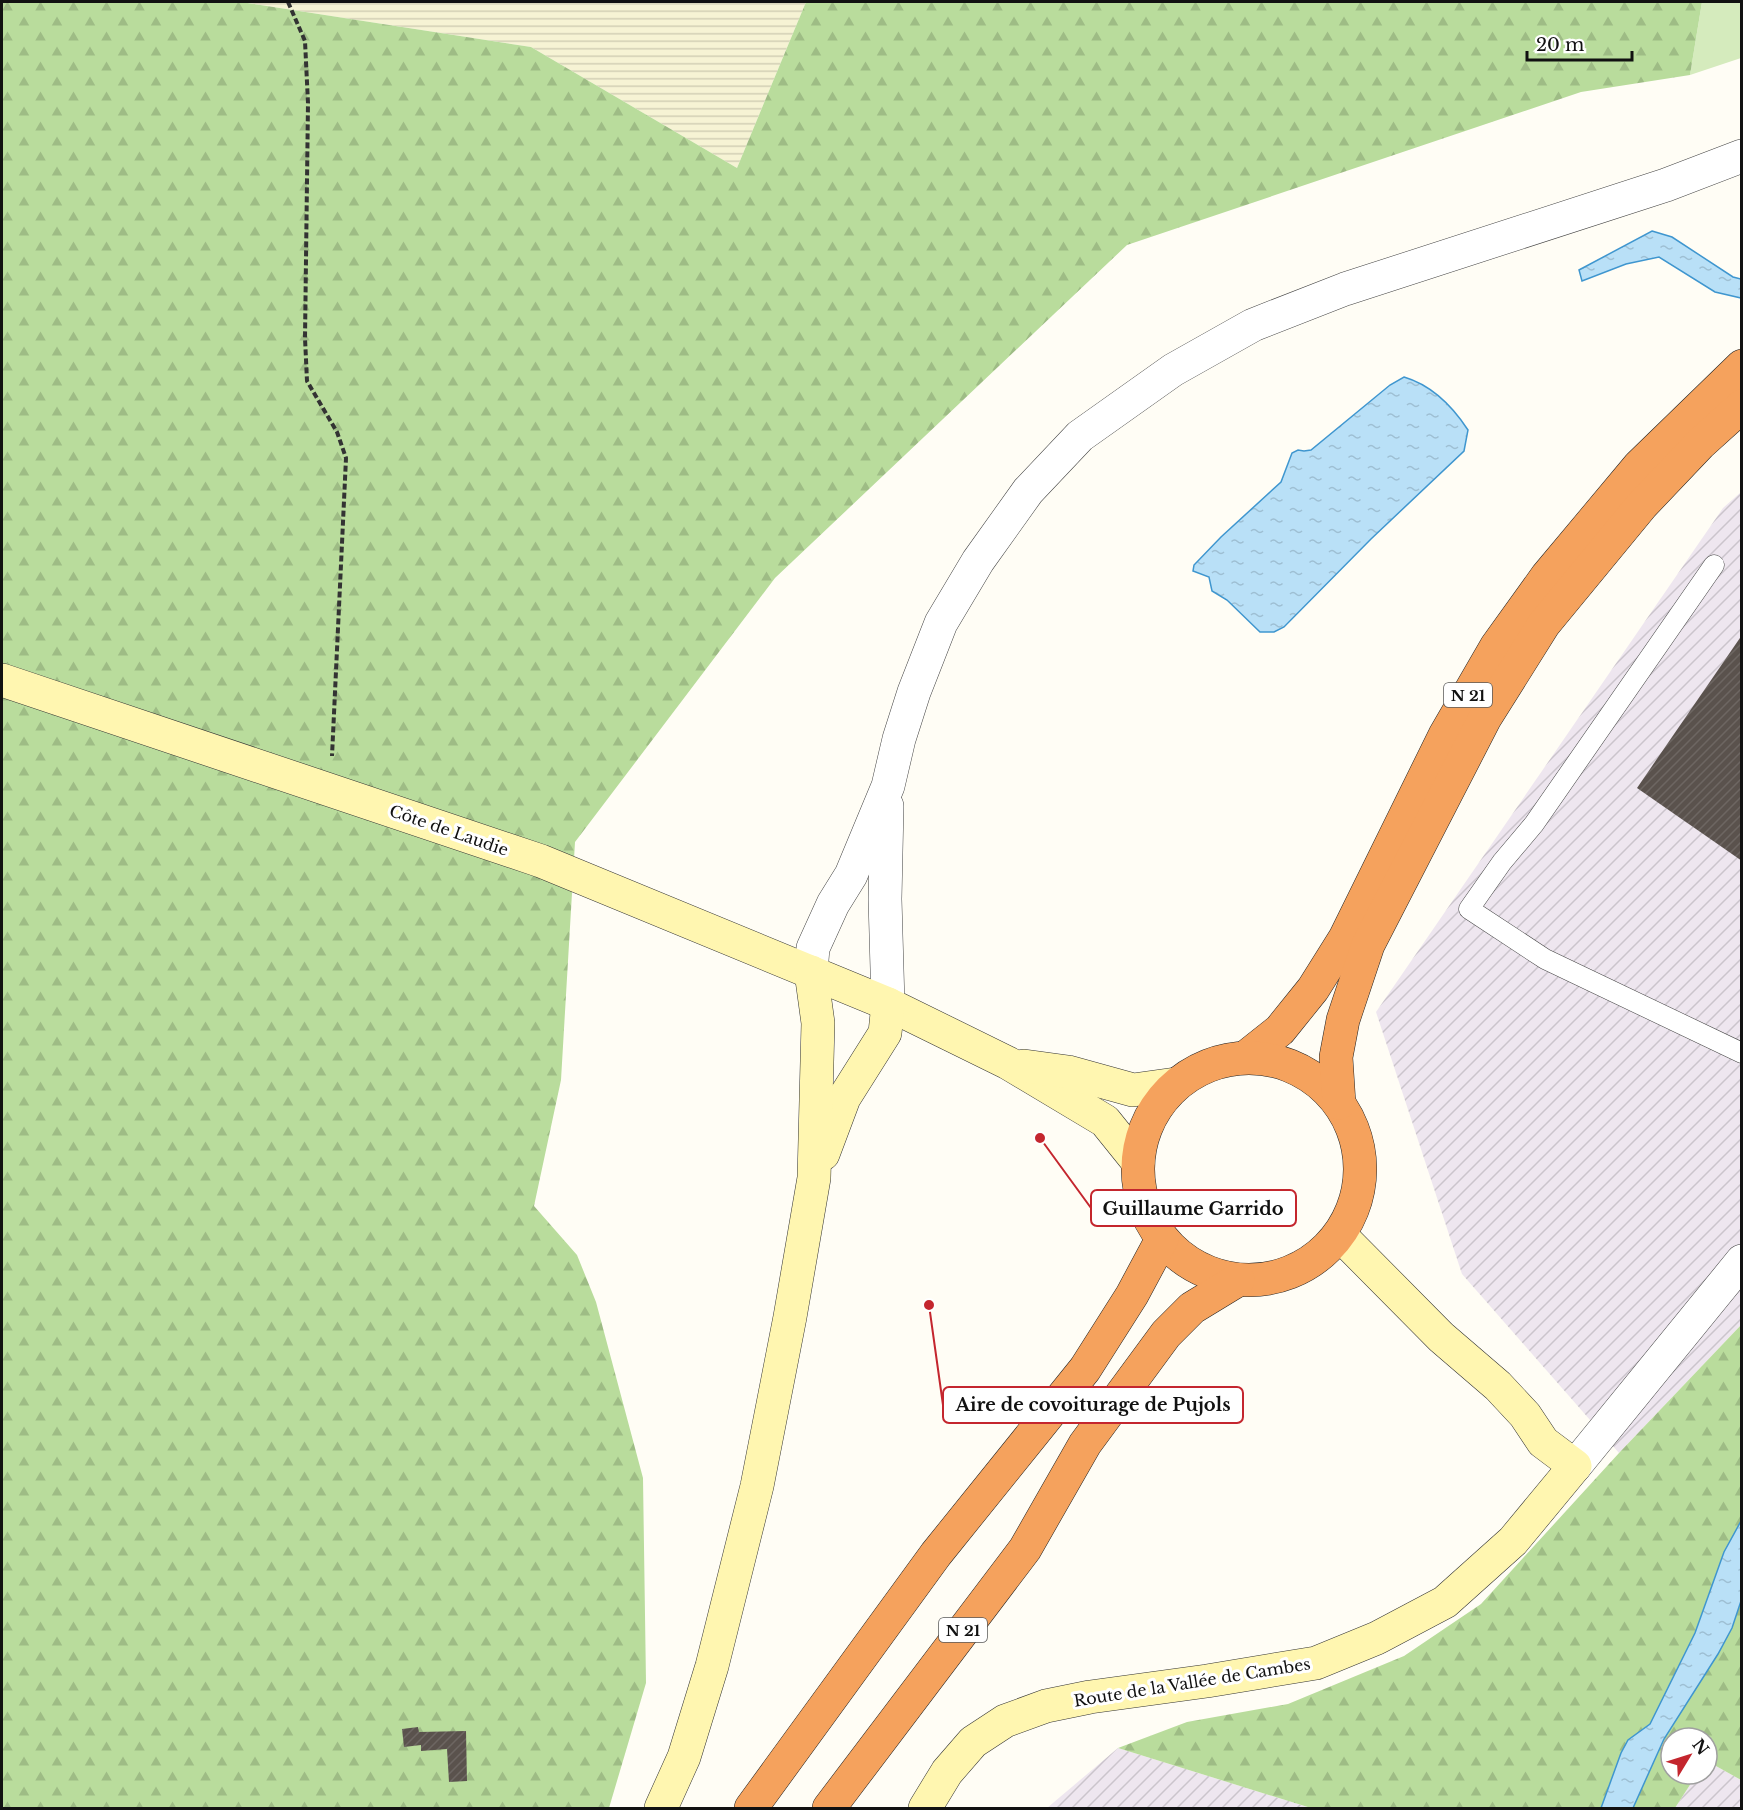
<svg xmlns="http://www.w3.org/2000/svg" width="1743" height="1810" viewBox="0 0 1743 1810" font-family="'Libre Baskerville',serif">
  <defs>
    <pattern id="industrial-furrows" width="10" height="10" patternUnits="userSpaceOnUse" patternTransform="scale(1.5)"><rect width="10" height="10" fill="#eee6ef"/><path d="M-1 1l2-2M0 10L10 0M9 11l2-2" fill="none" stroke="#cbc4cc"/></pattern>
    <pattern id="farmland-rules" width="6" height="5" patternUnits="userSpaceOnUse" patternTransform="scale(1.5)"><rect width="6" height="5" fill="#f6f3d4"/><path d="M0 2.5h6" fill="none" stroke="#d2cfb5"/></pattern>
    <pattern id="forest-firs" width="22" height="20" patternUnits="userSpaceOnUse" patternTransform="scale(1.5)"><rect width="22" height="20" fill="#b9dc9c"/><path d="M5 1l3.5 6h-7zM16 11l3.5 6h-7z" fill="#9ebc85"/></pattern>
    <pattern id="water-ripples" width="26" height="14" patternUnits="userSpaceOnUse" patternTransform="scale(1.5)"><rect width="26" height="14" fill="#b9e0f7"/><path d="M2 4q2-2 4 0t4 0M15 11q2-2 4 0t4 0" fill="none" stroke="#9ebfd3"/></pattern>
    <pattern id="building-hatch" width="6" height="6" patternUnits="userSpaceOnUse" patternTransform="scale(1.5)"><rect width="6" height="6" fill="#5a524d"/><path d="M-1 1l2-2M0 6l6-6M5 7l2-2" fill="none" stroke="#6d6662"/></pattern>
  </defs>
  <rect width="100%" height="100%" fill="#fffdf5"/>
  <g fill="url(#industrial-furrows)">
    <path d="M 1741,492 L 1741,1325 L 1619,1453 L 1462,1274 L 1376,1012 L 1723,508 Z"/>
    <path d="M 1118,1748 L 1311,1808 L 1047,1808 Z"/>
    <path d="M 1707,1761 L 1741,1780 L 1741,1808 L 1675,1808 L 1697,1774 L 1707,1774 Z"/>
  </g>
  <path fill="url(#farmland-rules)" d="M 241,2 L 806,2 L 737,168 L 531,47 Z"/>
  <path fill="#d5ebbd" d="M 1702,2 L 1741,2 L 1741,58 L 1690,75 Z"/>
  <g fill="url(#forest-firs)">
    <path d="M 2,2 L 241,2 L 531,47 L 737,168 L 806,2 L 1702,2 L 1690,75 L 1581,92 L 1127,245 L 775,578 L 575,842 L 561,1080 L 534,1206 L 577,1255 L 596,1302 L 643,1478 L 646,1683 L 609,1808 L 2,1808 Z"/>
    <path d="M 1741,1325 L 1741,1780 L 1707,1761 L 1707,1738 L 1671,1738 L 1671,1774 L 1697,1774 L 1675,1808 L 1311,1808 L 1118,1748 L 1187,1722 L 1288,1704 L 1404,1656 L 1481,1604 L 1619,1453 Z"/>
  </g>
  <g fill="url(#water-ripples)" stroke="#3f96cf" stroke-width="1.5">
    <path d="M 1652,231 L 1672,237 L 1733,277 L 1741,279 L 1741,298 L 1715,292 L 1659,257 L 1626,264 L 1582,281 L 1579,270 Z"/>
    <path d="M 1404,377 C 1431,385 1453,407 1468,430 L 1464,451 L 1371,539 L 1284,627 L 1274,632 L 1260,632 L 1227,600 L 1212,591 L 1209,577 L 1193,571 L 1194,565 L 1221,537 L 1281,482 L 1292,453 L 1298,450 L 1304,451 L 1311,450 L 1390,385 Z"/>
    <path d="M 1741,1521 L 1741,1601 L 1732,1628 L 1718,1654 L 1664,1739 L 1633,1808 L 1601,1808 L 1621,1753 L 1628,1740 L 1650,1724 L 1695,1633 L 1724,1552 Z"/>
  </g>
  <g fill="url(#building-hatch)">
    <path d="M 1742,635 L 1742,861 L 1637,788 Z"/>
    <path d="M 418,1727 L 419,1732 L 466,1731 L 467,1781 L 449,1782 L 447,1749 L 421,1751 L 421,1745 L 404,1747 L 402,1729 Z"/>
  </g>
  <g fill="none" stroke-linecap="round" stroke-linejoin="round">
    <g stroke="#444" stroke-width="21">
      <path id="lane" d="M 1714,565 L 1534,824 L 1502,862 L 1469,909 L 1545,959 L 1742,1053"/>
    </g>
    <g stroke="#444" stroke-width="34">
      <g id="street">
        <path d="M 887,806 L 885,899 L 888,1004"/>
        <path d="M 811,972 L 813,948 L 833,904 L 851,875 L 888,786 L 899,739 L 914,692 L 941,623 L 978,561 L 1028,491 L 1080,436 L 1173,370 L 1253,325 L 1345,289 L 1666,185 L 1742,156"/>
        <path d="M 1575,1466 L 1742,1261"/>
      </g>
    </g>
    <g stroke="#333" stroke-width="34">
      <g id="secondary">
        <path d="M 2,680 L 541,861 L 888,1004 L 1008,1063 L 1105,1121 L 1138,1162"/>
        <path d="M 1024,1066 L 1068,1072 L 1133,1090 L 1176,1084"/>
        <path d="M 823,1154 L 844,1098 L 885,1033 L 888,1004"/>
        <path d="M 661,1808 L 684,1757 L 712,1666 L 757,1486 L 790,1317 L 814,1178 L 818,1023 L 811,972"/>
        <path d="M 925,1808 L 947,1772 L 973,1742 L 1005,1721 L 1046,1706 L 1090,1697 L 1207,1681 L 1316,1663 L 1377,1638 L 1445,1602 L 1513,1541 L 1575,1466 L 1543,1442 L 1525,1415 L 1498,1386 L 1441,1337 L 1340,1235"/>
      </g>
    </g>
    <g stroke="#222" stroke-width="34">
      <g id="highway">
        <path d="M 1246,1057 L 1280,1030 L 1313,989 L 1345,938 L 1445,735 L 1496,647 L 1547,576 L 1639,466 L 1742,366"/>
        <circle cx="1249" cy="1169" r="111"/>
        <path d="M 1339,1103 L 1336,1057 L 1343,1020 L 1368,945 L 1485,718 L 1544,624 L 1642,505 L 1700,444 L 1742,406"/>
        <path d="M 751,1808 L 936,1554 L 1085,1369 L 1132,1295 L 1162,1239"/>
        <path d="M 829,1808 L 1025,1549 L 1085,1444 L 1166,1334 L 1192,1308 L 1238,1280"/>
      </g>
    </g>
    <path stroke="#333" stroke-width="4" stroke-dasharray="6 3" stroke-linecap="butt" d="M 288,2 L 305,41 L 308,103 L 305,338 L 307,381 L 337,432 L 346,458 L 332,756"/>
    <use href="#lane" stroke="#fff" stroke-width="20"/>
    <use href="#street" stroke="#fff" stroke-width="33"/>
    <use href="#secondary" stroke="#fff6b0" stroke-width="33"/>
    <use href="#highway" stroke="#f5a25d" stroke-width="33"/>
  </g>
  <g text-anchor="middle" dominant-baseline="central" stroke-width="6" stroke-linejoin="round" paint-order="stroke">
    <g fill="#fff" stroke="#585858" stroke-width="1.5">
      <rect x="1444" y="683" width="48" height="24" rx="4.5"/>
      <rect x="939" y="1618" width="48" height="24" rx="4.5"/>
    </g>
    <g font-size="15" font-weight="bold" fill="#111">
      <text x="1468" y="695">N 21</text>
      <text x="963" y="1630">N 21</text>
    </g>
    <g font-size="16" fill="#111" stroke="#fff">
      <text transform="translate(449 830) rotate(19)">Côte de Laudie</text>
      <text transform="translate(1192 1682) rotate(-9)">Route de la Vallée de Cambes</text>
    </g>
  </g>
  <path fill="none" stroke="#c4262e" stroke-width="2" d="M1040 1138L1091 1208M929 1305L943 1405"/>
  <g fill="#c4262e" stroke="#fff" stroke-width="2">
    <circle cx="1040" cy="1138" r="6"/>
    <circle cx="929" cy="1305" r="6"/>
  </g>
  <g fill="#fff" stroke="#c4262e" stroke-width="2">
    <rect x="1091" y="1190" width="205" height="36" rx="6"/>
    <rect x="943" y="1387" width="300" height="36" rx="6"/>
  </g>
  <g font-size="18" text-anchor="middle" font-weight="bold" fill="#111">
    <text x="1193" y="1215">Guillaume Garrido</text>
    <text x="1093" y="1411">Aire de covoiturage de Pujols</text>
  </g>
  <rect width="1743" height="1810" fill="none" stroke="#111111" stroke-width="6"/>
  <g transform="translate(1689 1756) rotate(52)"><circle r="28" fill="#ffffff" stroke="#a0a0a0" stroke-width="1.5"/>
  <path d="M0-4.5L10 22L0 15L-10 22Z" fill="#c4262e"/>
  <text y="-9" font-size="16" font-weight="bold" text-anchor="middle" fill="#111111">N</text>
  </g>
  <path d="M1527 51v9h105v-9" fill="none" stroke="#111111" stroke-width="3"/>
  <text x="1536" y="51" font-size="18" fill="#111111" stroke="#ffffff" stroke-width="4.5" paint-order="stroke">20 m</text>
</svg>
